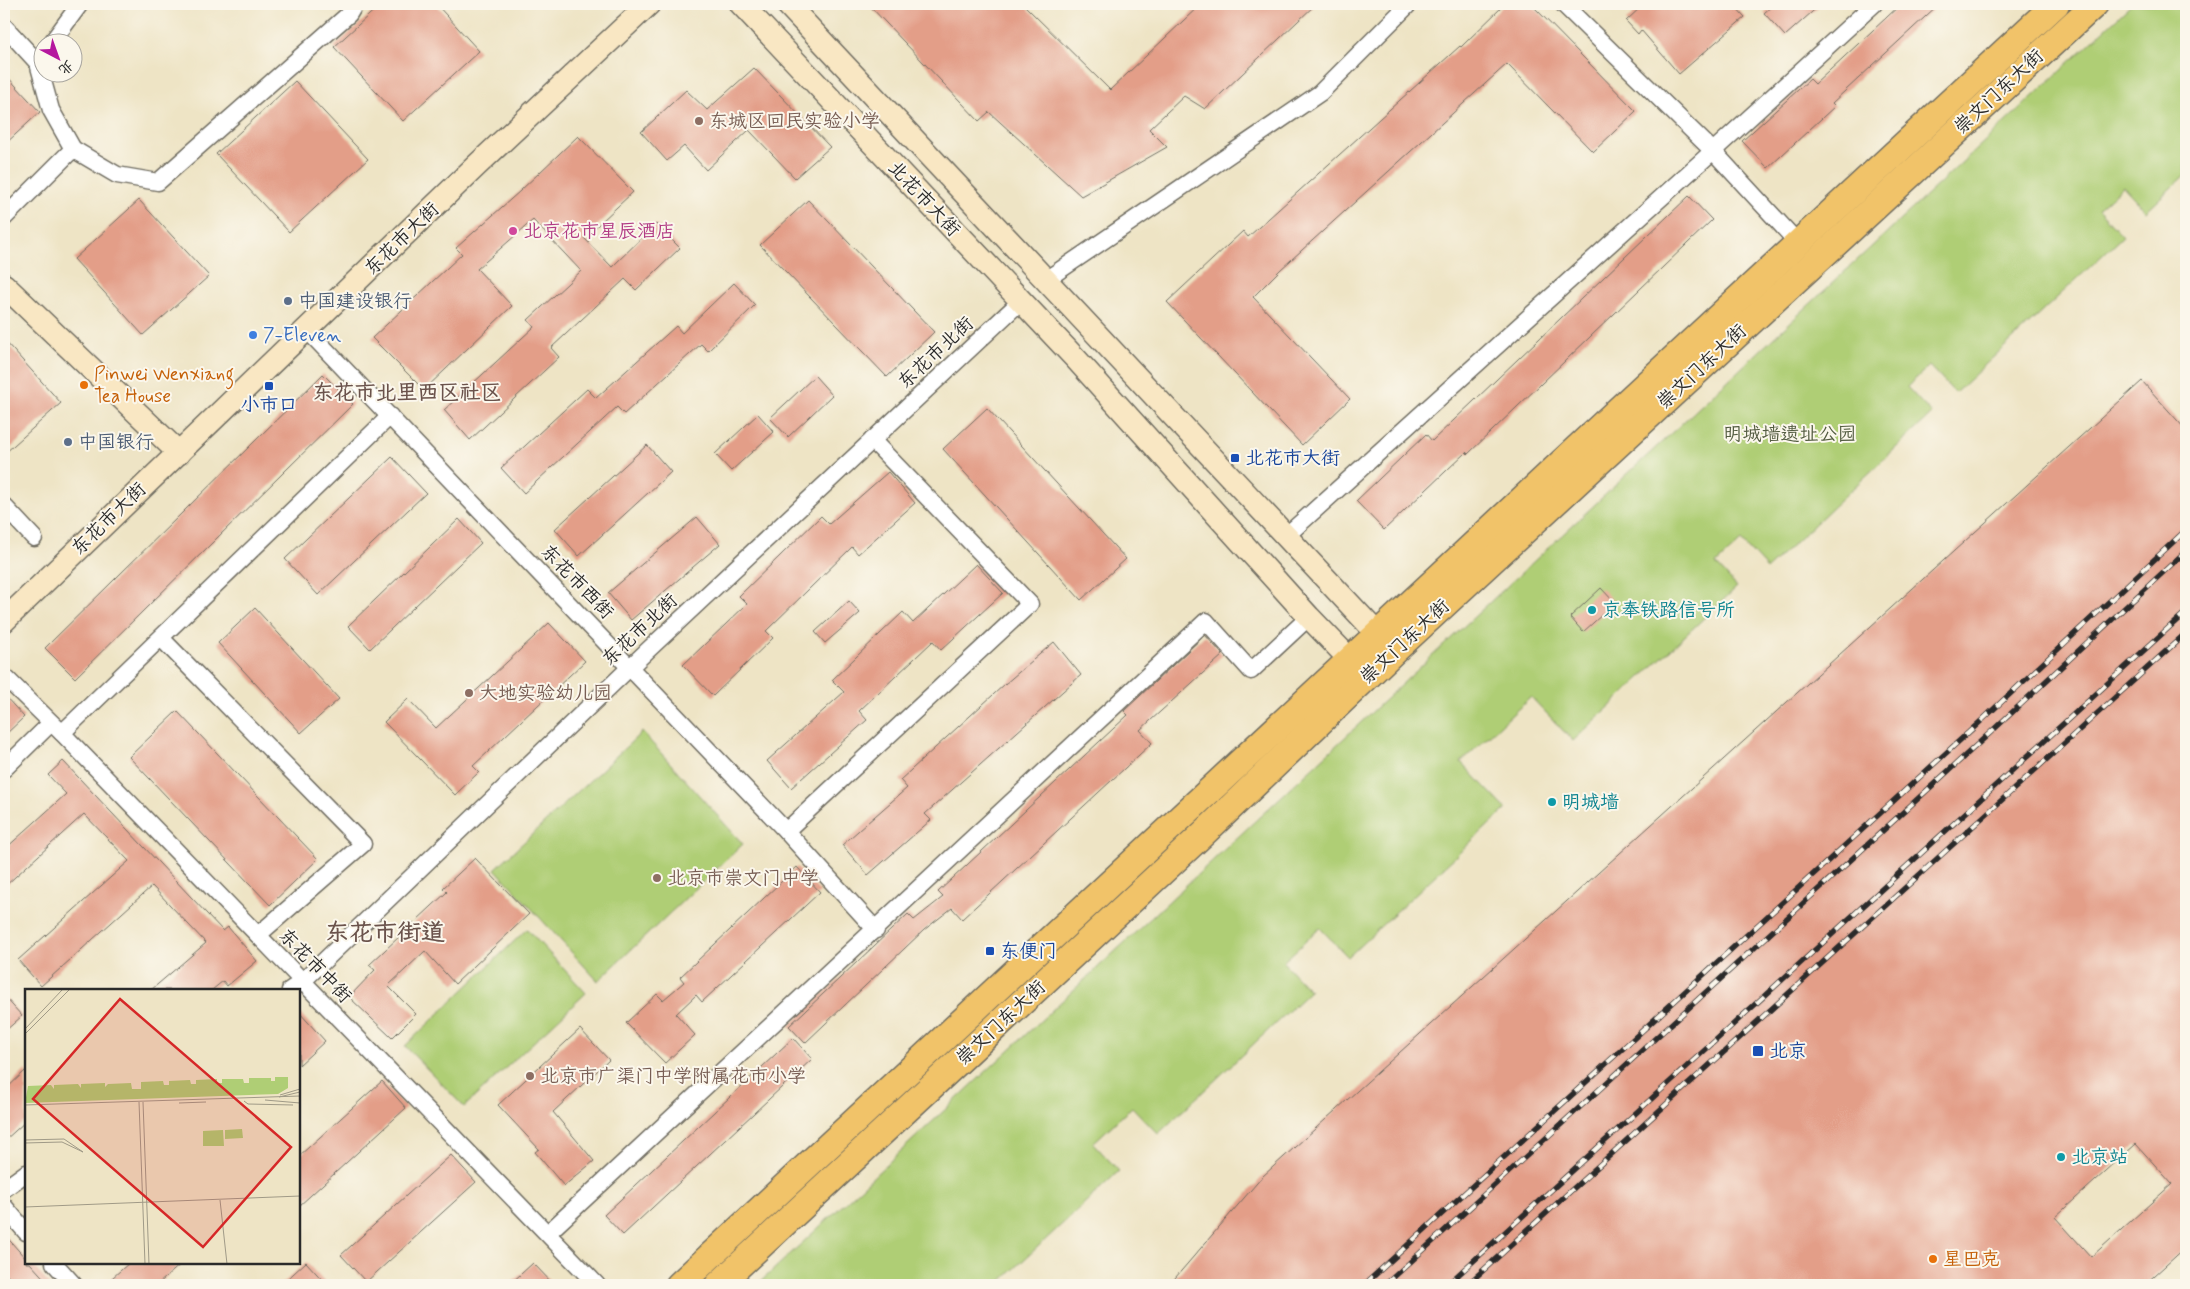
<svg xmlns="http://www.w3.org/2000/svg" width="2190" height="1289" viewBox="0 0 2190 1289" font-family="Mynerve,'LXGW WenKai TC',sans-serif">
  <rect width="100%" height="100%" fill="#fbf7ec"/>
  <filter id="ink" filterUnits="userSpaceOnUse"><feTurbulence type="fractalNoise" baseFrequency=".02" numOctaves="2"/><feDisplacementMap in="SourceGraphic" scale="10" xChannelSelector="R" yChannelSelector="G"/><feConvolveMatrix kernelMatrix="1 2 1 2 8 2 1 2 1" color-interpolation-filters="sRGB"/></filter>
  <filter id="wash" filterUnits="userSpaceOnUse"><feTurbulence type="fractalNoise" baseFrequency=".0096" numOctaves="4" result="noise"/><feDisplacementMap in="SourceGraphic" scale="20" xChannelSelector="R" yChannelSelector="G"/><feGaussianBlur stdDeviation="1.12" result="paint"/><feColorMatrix in="noise" values="0 0 0 0 0 0 0 0 0 0 0 0 0 0 0 0 0 1.4 0 .05"/><feComposite in="paint" operator="in"/></filter>
  <g filter="url(#wash)">
    <rect width="100%" height="100%" fill="#eee4c5"/>
    <g fill="#afce75" stroke="#6d7c50">
      <path d="M 2132,4 L 2186,4 L 2186,174 L 2146,211 L 2123,186 L 2098,209 L 2123,236 L 1955,393 L 1929,366 L 1907,387 L 1932,414 L 1767,569 L 1741,541 L 1716,564 L 1737,587 L 1573,741 L 1531,697 L 1461,762 L 1506,809 L 1348,957 L 1320,928 L 1283,962 L 1310,991 L 1158,1134 L 1132,1107 L 1093,1143 L 1119,1171 L 997,1285 L 944,1285 L 941,1283 L 939,1285 L 757,1285 Z"/>
      <path d="M 642,732 L 743,844 L 598,981 L 495,869 Z"/>
      <path d="M 527,929 L 586,993 L 464,1107 L 405,1046 Z"/>
    </g>
    <g id="blocks">
      <g fill="#e39e88" fill-rule="evenodd">
        <path d="M 381,4 L 436,4 L 479,51 L 403,121 L 334,47 Z"/>
        <path d="M 868,4 L 1023,4 L 1110,90 L 1201,4 L 1316,4 L 1205,109 L 1184,96 L 1149,129 L 1167,147 L 1081,196 L 989,112 L 979,121 Z"/>
        <path d="M 1505,4 L 1531,4 L 1636,111 L 1593,152 L 1507,64 L 1280,270 L 1253,297 L 1350,399 L 1302,445 L 1167,302 L 1243,231 L 1248,237 L 1460,46 L 1461,47 Z"/>
        <path d="M 1644,4 L 1733,4 L 1745,17 L 1679,74 L 1641,30 L 1638,34 L 1626,21 Z"/>
        <path d="M 1774,4 L 1821,4 L 1785,36 L 1764,13 Z"/>
        <path d="M 1901,4 L 1939,4 L 1832,103 L 1835,106 L 1768,168 L 1742,141 L 1810,79 L 1815,84 Z"/>
        <path d="M 754,68 L 830,147 L 795,178 L 749,130 L 706,170 L 684,146 L 667,161 L 641,132 L 686,90 L 707,110 Z"/>
        <path d="M 4,73 L 40,112 L 4,145 Z"/>
        <path d="M 295,81 L 368,159 L 289,232 L 216,154 Z"/>
        <path d="M 578,136 L 633,192 L 584,238 L 612,267 L 656,224 L 680,248 L 636,290 L 625,279 L 551,348 L 559,357 L 470,440 L 444,410 L 534,327 L 528,320 L 581,271 L 533,220 L 477,269 L 512,306 L 424,390 L 372,338 L 462,254 L 456,248 L 520,191 Z"/>
        <path d="M 1689,196 L 1712,220 L 1468,454 L 1466,452 L 1384,530 L 1356,501 L 1426,434 L 1432,441 Z"/>
        <path d="M 139,200 L 209,276 L 143,335 L 74,259 Z"/>
        <path d="M 808,200 L 934,332 L 887,377 L 760,245 Z"/>
        <path d="M 734,283 L 755,305 L 708,351 L 701,344 L 624,414 L 617,407 L 524,493 L 501,468 L 587,389 L 596,398 L 676,326 L 682,333 Z"/>
        <path d="M 4,340 L 61,403 L 4,454 Z"/>
        <path d="M 323,374 L 353,404 L 75,678 L 45,648 Z"/>
        <path d="M 815,376 L 832,395 L 788,437 L 770,418 Z"/>
        <path d="M 2142,381 L 2186,430 L 2186,1247 L 2144,1285 L 1169,1285 L 1263,1176 ZM 2136,1144 L 2172,1184 L 2091,1257 L 2055,1217 Z"/>
        <path d="M 987,408 L 1126,559 L 1081,600 L 943,449 Z"/>
        <path d="M 758,414 L 774,432 L 731,471 L 715,454 Z"/>
        <path d="M 647,445 L 671,472 L 579,556 L 555,529 Z"/>
        <path d="M 392,457 L 426,493 L 318,595 L 285,559 Z"/>
        <path d="M 888,472 L 915,503 L 858,554 L 852,547 L 766,631 L 773,638 L 713,696 L 683,665 L 747,604 L 739,596 L 821,516 L 829,524 Z"/>
        <path d="M 697,517 L 720,544 L 631,620 L 608,593 Z"/>
        <path d="M 459,519 L 481,543 L 370,649 L 348,626 Z"/>
        <path d="M 976,564 L 1003,593 L 941,650 L 933,641 L 859,711 L 867,720 L 791,788 L 767,761 L 844,692 L 832,680 L 903,612 L 913,623 Z"/>
        <path d="M 1601,588 L 1615,603 L 1583,632 L 1570,617 Z"/>
        <path d="M 849,601 L 860,613 L 825,643 L 815,632 Z"/>
        <path d="M 255,608 L 339,699 L 301,733 L 218,643 Z"/>
        <path d="M 549,623 L 585,661 L 473,766 L 479,772 L 455,795 L 384,722 L 408,699 L 436,728 Z"/>
        <path d="M 1205,635 L 1223,655 L 1140,730 L 1152,743 L 962,919 L 952,908 L 924,930 L 805,1043 L 789,1026 L 908,914 L 914,920 L 943,897 L 938,892 L 1128,715 L 1124,711 Z"/>
        <path d="M 1054,642 L 1081,675 L 925,814 L 931,820 L 868,875 L 842,845 L 907,788 L 900,780 L 1005,684 Z"/>
        <path d="M 4,695 L 24,717 L 4,736 Z"/>
        <path d="M 177,711 L 318,859 L 270,905 L 129,757 Z"/>
        <path d="M 63,761 L 223,931 L 228,927 L 257,961 L 227,986 L 223,981 L 212,990 L 151,990 L 206,943 L 152,886 L 41,986 L 18,960 L 129,861 L 84,814 L 4,887 L 4,850 L 66,794 L 48,775 Z"/>
        <path d="M 475,858 L 529,914 L 455,984 L 425,951 L 388,986 L 416,1014 L 392,1038 L 349,997 L 375,970 L 369,965 L 447,892 L 443,888 Z"/>
        <path d="M 797,867 L 820,892 L 702,1002 L 696,995 L 676,1014 L 695,1035 L 665,1063 L 626,1023 L 657,994 L 663,1000 L 684,982 L 680,977 Z"/>
        <path d="M 4,996 L 22,1016 L 4,1032 Z"/>
        <path d="M 299,1012 L 325,1041 L 299,1065 Z"/>
        <path d="M 580,1029 L 609,1060 L 553,1112 L 594,1161 L 564,1186 L 535,1152 L 539,1149 L 498,1105 Z"/>
        <path d="M 793,1038 L 812,1059 L 623,1235 L 604,1215 Z"/>
        <path d="M 26,1070 L 26,1121 L 4,1141 L 4,1091 Z"/>
        <path d="M 382,1081 L 406,1108 L 299,1206 L 299,1156 Z"/>
        <path d="M 451,1155 L 476,1182 L 366,1282 L 341,1255 Z"/>
        <path d="M 4,1234 L 26,1259 L 26,1263 L 30,1263 L 50,1285 L 16,1285 L 4,1272 Z"/>
        <path d="M 306,1262 L 327,1285 L 281,1285 Z"/>
        <path d="M 129,1263 L 182,1263 L 157,1285 L 104,1285 Z"/>
        <path d="M 533,1263 L 554,1285 L 509,1285 Z"/>
      </g>
    </g>
  </g>
  <g filter="url(#ink)">
    <use href="#blocks" fill-opacity="0" stroke="#6f6c61" stroke-width="1"/>
    <g fill="none" stroke-linecap="round" stroke-linejoin="round">
      <g stroke="#6f6c61" stroke-width="19">
        <g id="street">
          <path d="M 1563,4 L 1713,151 L 1798,243"/>
          <path d="M 4,26 L 38,63"/>
          <path d="M 52,42 L 80,4"/>
          <path d="M 42,56 L 38,63 L 51,110 L 73,149 L 117,175 L 158,182 L 349,14 L 355,4"/>
          <path d="M 4,218 L 73,149"/>
          <path d="M 1047,279 L 1320,93 L 1409,4"/>
          <path d="M 307,330 L 786,831 L 876,930"/>
          <path d="M 4,506 L 34,538"/>
          <path d="M 1286,536 L 1713,151 L 1874,4"/>
          <path d="M 161,638 L 363,844 L 258,935"/>
          <path d="M 4,676 L 62,733 L 597,1285"/>
          <path d="M 62,733 L 390,416"/>
          <path d="M 4,769 L 51,723"/>
          <path d="M 786,831 L 1030,604 L 872,440"/>
          <path d="M 290,990 L 302,982 L 648,650 L 1021,301"/>
          <path d="M 4,1189 L 26,1173"/>
          <path d="M 4,1206 L 26,1232"/>
          <path d="M 548,1233 L 1206,621 L 1251,671 L 1309,617"/>
          <path d="M 54,1263 L 74,1285"/>
        </g>
      </g>
      <g stroke="#6f6c61" stroke-width="25">
        <g id="secondary">
          <path d="M 741,4 L 1076,359 L 1309,617 L 1361,671"/>
          <path d="M 787,4 L 1388,645"/>
          <path d="M 4,285 L 179,453"/>
          <path d="M 4,621 L 476,166 L 649,4"/>
        </g>
      </g>
      <g stroke="#6f6c61" stroke-width="29">
        <g id="primary">
          <path d="M 679,1285 C 1135,855 1597,431 2056,4"/>
          <path d="M 718,1285 L 1205,832 L 1394,651 L 2095,4"/>
        </g>
      </g>
      <use href="#street" stroke="#fff" stroke-width="16"/>
      <use href="#secondary" stroke="#f9e7c3" stroke-width="22"/>
      <use href="#primary" stroke="#f1c369" stroke-width="26"/>
      <g stroke="#2b2b2b" stroke-width="5.5">
        <g id="rail">
          <path d="M 1364,1285 L 1981,721 L 2186,530"/>
          <path d="M 1385,1285 L 1991,732 L 2186,551"/>
          <path d="M 1447,1285 L 2186,612"/>
          <path d="M 1467,1285 L 2186,633"/>
        </g>
      </g>
      <use href="#rail" stroke="#fbf7ec" stroke-width="4" stroke-dasharray="11" stroke-linecap="butt"/>
    </g>
  </g>
  <g fill="#8d6e63" stroke="#fbf7ec" stroke-width="2">
    <circle cx="699" cy="121" r="5"/>
    <circle cx="469" cy="693" r="5"/>
    <circle cx="657" cy="878" r="5"/>
    <circle cx="530" cy="1076" r="5"/>
  </g>
  <circle fill="#d1479c" stroke="#fbf7ec" stroke-width="2" cx="513" cy="231" r="5"/>
  <g fill="#5c6f8a" stroke="#fbf7ec" stroke-width="2">
    <circle cx="288" cy="301" r="5"/>
    <circle cx="68" cy="442" r="5"/>
  </g>
  <circle fill="#3f7fe0" stroke="#fbf7ec" stroke-width="2" cx="253" cy="335" r="5"/>
  <g fill="#e8710a" stroke="#fbf7ec" stroke-width="2">
    <circle cx="84" cy="385" r="5"/>
    <circle cx="1933" cy="1259" r="5"/>
  </g>
  <g fill="#1a4fb4" stroke="#fbf7ec" stroke-width="2">
    <rect x="264" y="381" width="10" height="10" rx="2.5"/>
    <rect x="1230" y="453" width="10" height="10" rx="2.5"/>
    <rect x="985" y="946" width="10" height="10" rx="2.5"/>
    <rect x="1752" y="1045" width="12" height="12" rx="2.5"/>
  </g>
  <g fill="#0f9aa8" stroke="#fbf7ec" stroke-width="2">
    <circle cx="1592" cy="610" r="5"/>
    <circle cx="1552" cy="802" r="5"/>
    <circle cx="2061" cy="1157" r="5"/>
  </g>
  <g text-anchor="middle" dominant-baseline="central" stroke-width="4" stroke-linejoin="round" paint-order="stroke">
    <g font-size="19" fill="#2b2b2b" stroke="#fbf7ec">
      <text transform="translate(1999 92) rotate(-43)">崇文门东大街</text>
      <text transform="translate(924 199) rotate(47)">北花市大街</text>
      <text transform="translate(402 239) rotate(-44)">东花市大街</text>
      <text transform="translate(936 353) rotate(-43)">东花市北街</text>
      <text transform="translate(1702 367) rotate(-43)">崇文门东大街</text>
      <text transform="translate(109 519) rotate(-44)">东花市大街</text>
      <text transform="translate(577 582) rotate(46)">东花市西街</text>
      <text transform="translate(640 630) rotate(-43)">东花市北街</text>
      <text transform="translate(1405 642) rotate(-43)">崇文门东大街</text>
      <text transform="translate(315 966) rotate(46)">东花市中街</text>
      <text transform="translate(1001 1023) rotate(-43)">崇文门东大街</text>
    </g>
    <g font-size="19" fill="#785e54" stroke="#fbf7ec" text-anchor="start">
      <text x="709" y="121">东城区回民实验小学</text>
      <text x="479" y="693">大地实验幼儿园</text>
      <text x="667" y="878">北京市崇文门中学</text>
      <text x="540" y="1076">北京市广渠门中学附属花市小学</text>
    </g>
    <g font-size="19" fill="#b23c85" stroke="#fbf7ec" text-anchor="start">
      <text x="523" y="231">北京花市星辰酒店</text>
    </g>
    <g font-size="19" fill="#4e5e75" stroke="#fbf7ec" text-anchor="start">
      <text x="298" y="301">中国建设银行</text>
      <text x="78" y="442">中国银行</text>
    </g>
    <g font-size="19" fill="#366cbe" stroke="#fbf7ec" text-anchor="start">
      <text x="263" y="335">7-Eleven</text>
    </g>
    <g font-size="19" fill="#c56008" stroke="#fbf7ec" text-anchor="start">
      <text x="94" y="374">Pinwei Wenxiang<tspan x="94" dy="22">Tea House</tspan></text>
      <text x="1943" y="1259">星巴克</text>
    </g>
    <g font-size="19" fill="#164399" stroke="#fbf7ec" text-anchor="start">
      <text x="269" y="405" text-anchor="middle">小市口</text>
      <text x="1245" y="458">北花市大街</text>
      <text x="1000" y="951">东便门</text>
      <text x="1769" y="1051">北京</text>
    </g>
    <g font-size="19" fill="#535c41" stroke="#fbf7ec">
      <text x="1790" y="434">明城墙遗址公园</text>
    </g>
    <g font-size="19" fill="#0d838f" stroke="#fbf7ec" text-anchor="start">
      <text x="1602" y="610">京奉铁路信号所</text>
      <text x="1562" y="802">明城墙</text>
      <text x="2071" y="1157">北京站</text>
    </g>
    <g font-size="21" font-weight="bold" fill="#6b534c" stroke="#fbf7ec">
      <text x="407" y="393">东花市北里西区社区</text>
    </g>
    <g font-size="24" font-weight="bold" fill="#6b534c" stroke="#fbf7ec">
      <text x="385" y="933">东花市街道</text>
    </g>
  </g>
  <g transform="translate(25 989)">
    <rect width="275" height="275" fill="#eee4c5"/>
    <path d="M 250,88 L 263,88 L 263,99 L 253,105 L 0,114 L 3,97 L 26,96 L 29,100 L 29,96 L 53,95 L 56,99 L 56,95 L 80,94 L 80,98 L 83,95 L 106,94 L 107,100 L 116,100 L 116,93 L 138,92 L 139,96 L 144,96 L 144,92 L 165,91 L 166,95 L 171,95 L 171,91 L 192,90 L 192,94 L 197,94 L 197,90 L 218,90 L 219,94 L 224,94 L 224,89 L 246,89 L 246,92 L 250,92 ZM 217,140 L 218,149 L 200,150 L 200,141 ZM 198,141 L 199,157 L 178,157 L 178,142 Z" fill="#afce75"/>
    <path fill="none" stroke="#a09a87" stroke-width="1" d="M 0,40 L 38,0M 0,45 L 45,0M 255,106 L 275,100M 254,108 L 275,103M 240,111 L 275,114M 219,112 L 223,115 L 268,116M 114,113 L 120,275M 118,113 L 124,275M 154,114 L 181,113M 0,116 L 275,107M 0,151 L 39,150 L 58,163M 0,154 L 37,153 L 58,163M 195,211 L 202,275M 0,218 L 275,207"/>
    <path fill="#d62828" fill-opacity="0.15" stroke="#d62828" stroke-width="2.5" d="M 95,10 L 266,158 L 178,258 L 8,110 Z"/>
    <rect width="275" height="275" fill="none" stroke="#2b2b2b" stroke-width="2.5"/>
  </g>
  <rect width="2190" height="1289" fill="none" stroke="#fbf7ec" stroke-width="20"/>
  <g transform="translate(58 58) rotate(139)"><circle r="24" fill="#fbf7ec" stroke="#a8a59f"/>
  <path d="M0-4L9 19L0 12L-9 19Z" fill="#b5179e"/>
  <text y="-8" font-size="14" font-weight="bold" text-anchor="middle" fill="#2b2b2b">北</text>
  </g>
</svg>
